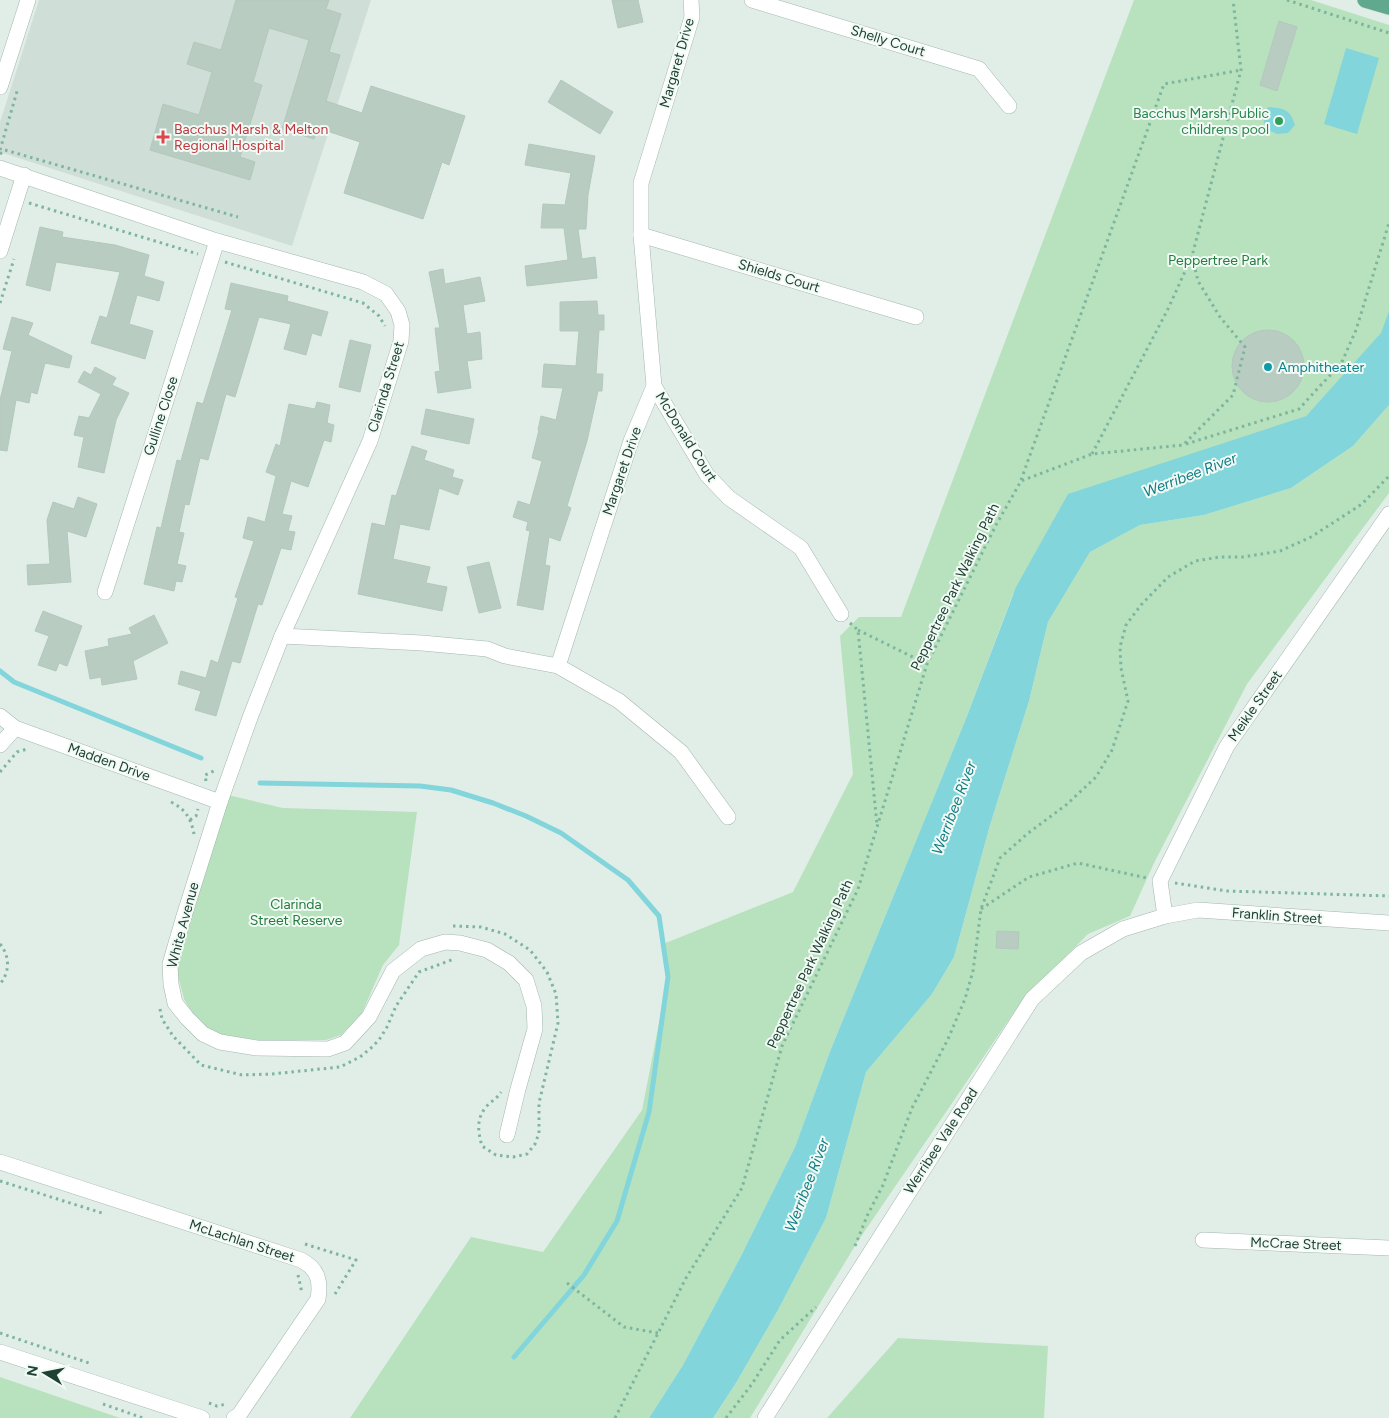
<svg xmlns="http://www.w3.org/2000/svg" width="1389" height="1418" viewBox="0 0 1389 1418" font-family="Figtree,sans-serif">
  <rect width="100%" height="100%" fill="#e1eee7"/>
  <path fill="#cfded6" d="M 39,0 L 371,0 L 292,246 L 0,152 L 0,122 Z"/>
  <g fill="#b8e2be">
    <path d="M 1134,0 L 1311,0 L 1389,25 L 1389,312 L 1382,333 L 1306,416 L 1197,453 L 1013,594 L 967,716 L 831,1049 L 795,1147 L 740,1258 L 683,1365 L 649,1418 L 350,1418 L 471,1237 L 543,1252 L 642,1110 L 668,977 L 663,944 L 793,892 L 853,774 L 840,636 L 859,617 L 901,617 Z"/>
    <path d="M 1389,405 L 1389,493 L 1247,684 L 1154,863 L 1130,916 L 1088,934 L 1021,1002 L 858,1241 L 750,1418 L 713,1418 L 736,1383 L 778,1310 L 826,1218 L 866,1072 L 932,994 L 954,957 L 990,825 L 1029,701 L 1048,622 L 1090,552 L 1140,525 L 1204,515 L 1291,488 L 1353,446 Z"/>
    <path d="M 228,795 L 283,808 L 417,812 L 399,945 L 383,965 L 362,1013 L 341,1035 L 326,1040 L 258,1040 L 224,1036 L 208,1030 L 193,1015 L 184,999 L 175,964 Z"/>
    <path d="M 898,1338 L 1048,1346 L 1044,1418 L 827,1418 Z"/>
    <path d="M 0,1377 L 120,1418 L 0,1418 Z"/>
  </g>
  <g fill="#82d5da">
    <path d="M 1346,48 L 1379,58 L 1357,134 L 1324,124 Z"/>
    <path d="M 1268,107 C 1284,108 1290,109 1295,125 L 1288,133 L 1277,134 L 1266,129 L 1263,117 Z"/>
    <path d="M 1389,311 L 1389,405 L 1353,446 L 1291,488 L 1204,515 L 1140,525 L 1090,552 L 1048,622 L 1029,701 L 990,825 L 954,957 L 932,994 L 866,1072 L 826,1218 L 778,1310 L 736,1383 L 713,1418 L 649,1418 L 683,1365 L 740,1258 L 795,1147 L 831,1049 L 967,716 L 1016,587 L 1068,494 L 1306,416 L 1381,333 Z"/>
  </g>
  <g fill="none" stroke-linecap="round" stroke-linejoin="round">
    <g stroke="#82d5da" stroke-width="5">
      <path d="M 0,671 L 14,682 L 201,758"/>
      <path d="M 260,783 L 420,786 L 451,790 L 493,803 L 526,816 L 561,833 L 628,880 L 659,916 L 668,977 L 649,1112 L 617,1221 L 584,1275 L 514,1357"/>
    </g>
  </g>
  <g fill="#b9ccc2" stroke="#b3c8bd">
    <path d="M 236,0 L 329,0 L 326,9 L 341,14 L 329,52 L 340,55 L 326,101 L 362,113 L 371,86 L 465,116 L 449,165 L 442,162 L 423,219 L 344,193 L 360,142 L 318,128 L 314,139 L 282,129 L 309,40 L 269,28 L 253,82 L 262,85 L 240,157 L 255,162 L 250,180 L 150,150 L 163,104 L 199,115 L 212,72 L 187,64 L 194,42 L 221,50 Z"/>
    <path d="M 612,0 L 638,0 L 643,22 L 618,28 Z"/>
    <path d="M 1279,21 L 1297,27 L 1277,91 L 1260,85 Z"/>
    <path d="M 561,80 L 613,112 L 600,134 L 548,102 Z"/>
    <path d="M 529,144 L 595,156 L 588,195 L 586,229 L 578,229 L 582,259 L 595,257 L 597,278 L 527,286 L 525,266 L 568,260 L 564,228 L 541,228 L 543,204 L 565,205 L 571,173 L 525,165 Z"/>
    <path d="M 40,227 L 63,232 L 62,237 L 115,245 L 149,255 L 144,276 L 164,282 L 159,301 L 137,295 L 129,324 L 153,331 L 145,359 L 91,343 L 100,316 L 107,318 L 120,272 L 56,262 L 50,291 L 26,285 Z"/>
    <path d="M 443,269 L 445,284 L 480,277 L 485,301 L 463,305 L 467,334 L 480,332 L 482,359 L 467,361 L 471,388 L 438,393 L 435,372 L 440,371 L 435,328 L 440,328 L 429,272 Z"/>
    <path d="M 231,283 L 288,296 L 287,301 L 328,312 L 321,336 L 312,333 L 306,355 L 284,349 L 291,324 L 259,317 L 235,397 L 226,394 L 208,460 L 200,458 L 189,505 L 185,504 L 179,532 L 184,533 L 177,564 L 186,566 L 182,582 L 176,581 L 174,591 L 144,584 L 157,527 L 161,528 L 177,460 L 181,461 L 197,402 L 203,404 L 232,310 L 225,309 Z"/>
    <path d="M 597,301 L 598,315 L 604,315 L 604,330 L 599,330 L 596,374 L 603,374 L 602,391 L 598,391 L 587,441 L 567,506 L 571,508 L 560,541 L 549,537 L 545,565 L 550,566 L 543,610 L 517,605 L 530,531 L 526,530 L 528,522 L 513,517 L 518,501 L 530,505 L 542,461 L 532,458 L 539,430 L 538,430 L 541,416 L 556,420 L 563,388 L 542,387 L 544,364 L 576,366 L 579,331 L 560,331 L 560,302 Z"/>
    <path d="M 12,317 L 33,323 L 28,335 L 72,356 L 69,368 L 45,363 L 37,394 L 31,392 L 29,403 L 16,400 L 7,451 L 0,450 L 0,400 L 12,351 L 3,349 Z"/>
    <circle cx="1268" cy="366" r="36"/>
    <path d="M 350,340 L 371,345 L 360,392 L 339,387 Z"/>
    <path d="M 95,367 L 116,378 L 112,385 L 129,393 L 116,420 L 104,473 L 78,467 L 84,437 L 74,435 L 79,416 L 89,418 L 101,394 L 78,382 L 84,371 L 91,375 Z"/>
    <path d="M 317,402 L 330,405 L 327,423 L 334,425 L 331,442 L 324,440 L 308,487 L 291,481 L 282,514 L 292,516 L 288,531 L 295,532 L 291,550 L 281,548 L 262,605 L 258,604 L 240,663 L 232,661 L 216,716 L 195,710 L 201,691 L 178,684 L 181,671 L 206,678 L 211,660 L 218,663 L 238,598 L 235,597 L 254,541 L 243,538 L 248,517 L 265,522 L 276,476 L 266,472 L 276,444 L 280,446 L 289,404 L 315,409 Z"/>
    <path d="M 426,409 L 474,419 L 469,444 L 421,434 Z"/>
    <path d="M 412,446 L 427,451 L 424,460 L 454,470 L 452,477 L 463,480 L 458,495 L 439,488 L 429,530 L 400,524 L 393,559 L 430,567 L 426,583 L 447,587 L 442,611 L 358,594 L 372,523 L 385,526 L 392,495 L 396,496 Z"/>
    <path d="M 78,497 L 97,504 L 86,537 L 67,531 L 71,582 L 28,585 L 27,565 L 50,564 L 47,520 L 53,502 L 74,509 Z"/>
    <path d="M 489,562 L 501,608 L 479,613 L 467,567 Z"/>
    <path d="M 43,611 L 82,626 L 67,666 L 59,663 L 56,671 L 38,665 L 49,636 L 35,631 Z"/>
    <path d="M 154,615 L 168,643 L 133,661 L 137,679 L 102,685 L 101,677 L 90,679 L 85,651 L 109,646 L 108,639 L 132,634 L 129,628 Z"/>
    <path d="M 997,931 L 1019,932 L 1018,949 L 996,948 Z"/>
  </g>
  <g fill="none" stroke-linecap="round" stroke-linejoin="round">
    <g stroke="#a3b7ae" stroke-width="16">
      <g id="minor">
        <path d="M 752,0 L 979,69 L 1009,106"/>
        <path d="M 0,87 L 28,0"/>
        <path d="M 0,168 L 217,241 L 363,282 L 386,294 L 398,311 L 402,325 L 401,341 L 370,441 L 282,636 L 251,715 L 220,802 L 184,916 L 170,964 L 171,984 L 175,1003 L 187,1018 L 203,1034 L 220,1042 L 257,1048 L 328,1049 L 345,1043 L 369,1017 L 393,971 L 421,949 L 445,942 L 460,943 L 487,950 L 509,963 L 526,980 L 534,1006 L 535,1029 L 518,1089 L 507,1135"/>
        <path d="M 641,235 L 916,317"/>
        <path d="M 0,251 L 24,175"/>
        <path d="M 654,386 L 707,475 L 729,498 L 801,548 L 841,614"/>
        <path d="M 105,592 L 217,241"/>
        <path d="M 282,636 L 422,643 L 487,649 L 505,656 L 558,666 L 631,441 L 654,386 L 641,235 L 641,183 L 692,17 L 691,0"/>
        <path d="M 558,666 L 619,701 L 681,752 L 728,817"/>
        <path d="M 0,716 L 15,728 L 220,802"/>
        <path d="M 0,745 L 15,728"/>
        <path d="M 1165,916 L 1160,881 L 1227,746 L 1389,514"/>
        <path d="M 0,1162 L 301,1260 C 318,1269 321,1281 318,1299 L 239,1415 L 234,1418"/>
        <path d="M 1203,1240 L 1389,1248"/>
        <path d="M 0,1352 L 202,1418"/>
        <path d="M 765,1418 L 1032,999 L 1081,953 L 1123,929 L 1165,916 L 1198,910 L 1389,923"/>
      </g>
    </g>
    <g stroke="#c0cac6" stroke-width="16">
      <path id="major" d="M 1365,0 L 1389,7"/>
    </g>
    <g stroke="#7eb59e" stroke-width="3" stroke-dasharray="2.5 4" stroke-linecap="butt">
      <path d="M 1287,0 L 1389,33"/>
      <path d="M 0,150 L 18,88"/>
      <path d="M 0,154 L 5,150 L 238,217"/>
      <path d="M 29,203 L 198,254"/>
      <path d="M 225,262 L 363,303 L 379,316 L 385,326"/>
      <path d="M 0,303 L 14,259"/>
      <path d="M 1186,444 L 1299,409 L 1319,387 L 1341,364 L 1356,330 L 1389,223"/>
      <path d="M 1092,454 L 1168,309 L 1192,256"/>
      <path d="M 1021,480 L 1164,84 L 1241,70"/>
      <path d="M 850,623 L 858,630 L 877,825"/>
      <path d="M 858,630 L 927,664"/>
      <path d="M 0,772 L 17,752 L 27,749"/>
      <path d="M 206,781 L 205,775 L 216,770"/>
      <path d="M 171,802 C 185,809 191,818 194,834"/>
      <path d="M 190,820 L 196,816 L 198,809"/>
      <path d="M 1175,883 L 1227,891 L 1389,896"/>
      <path d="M 981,909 L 1029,877 L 1078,863 L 1147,878"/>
      <path d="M 453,926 L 481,927 L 505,934 L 530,950 L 547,972 L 556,994 L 558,1023 L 539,1103 L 539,1133 L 535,1144 L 527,1154 L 513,1157 L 496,1155 L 482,1146 C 478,1132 476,1119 486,1107 C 491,1101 497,1099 501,1092"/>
      <path d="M 0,944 C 10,956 10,972 0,984"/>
      <path d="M 160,1009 L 162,1019 L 173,1036 L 201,1065 L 242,1075 L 272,1074 L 340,1067 L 360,1057 L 371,1048 L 379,1040 L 387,1027 L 396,1006 L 419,972 L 454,959"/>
      <path d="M 0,1181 L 102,1213"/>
      <path d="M 305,1244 L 356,1260 L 335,1294"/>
      <path d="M 855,1246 L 867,1216 L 883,1185 L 912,1108 L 948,1039 L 965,999 L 973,971 L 981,909 L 1000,858 L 1027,834 L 1066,805 L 1096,777 L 1112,750 L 1128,701 L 1121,668 L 1120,647 L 1126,625 L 1141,605 L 1168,577 L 1195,561 L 1220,557 L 1243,557 L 1280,551 L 1311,537 L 1362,504 L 1389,476"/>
      <path d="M 298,1275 L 302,1293"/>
      <path d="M 567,1283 L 624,1327 L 658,1333"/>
      <path d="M 0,1333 L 92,1364"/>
      <path d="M 209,1403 L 217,1406 L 227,1404"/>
      <path d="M 103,1404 L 143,1418"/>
      <path d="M 615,1418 L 686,1278 L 742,1188 L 782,1046 L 858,889 L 927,664 L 996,525 L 1021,481 L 1092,454 L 1183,445 L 1233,395 L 1245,347 L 1220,317 L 1198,281 L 1192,256 L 1241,70 L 1233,0"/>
      <path d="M 726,1418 L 752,1384 L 780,1340 L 816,1307"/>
    </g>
    <use href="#minor" stroke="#fff" stroke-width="15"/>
    <use href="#major" stroke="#60a98f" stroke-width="15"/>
  </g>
  <circle fill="#2e9e5b" stroke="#f2faf5" stroke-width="2" cx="1279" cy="121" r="5"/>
  <path fill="#e0444e" stroke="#f2faf5" stroke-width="2" d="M160.5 129.5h5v5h5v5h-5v5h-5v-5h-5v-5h5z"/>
  <circle fill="#0f9aa8" stroke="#f2faf5" stroke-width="2" cx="1268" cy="367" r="5"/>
  <g text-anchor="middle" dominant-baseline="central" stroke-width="4" stroke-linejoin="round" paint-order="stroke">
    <g font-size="14" fill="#1f4134" stroke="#f2faf5">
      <text transform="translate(888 41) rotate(17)">Shelly Court</text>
      <text transform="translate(677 63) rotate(-74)">Margaret Drive</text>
      <text transform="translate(779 276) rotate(17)">Shields Court</text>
      <text transform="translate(386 387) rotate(-73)">Clarinda Street</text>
      <text transform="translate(161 416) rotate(-72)">Gulline Close</text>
      <text transform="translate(686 437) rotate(58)">McDonald Court</text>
      <text transform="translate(622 471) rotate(-71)">Margaret Drive</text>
      <text transform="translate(955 587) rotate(-64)">Peppertree Park Walking Path</text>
      <text transform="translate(1255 706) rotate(-55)">Meikle Street</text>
      <text transform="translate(109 762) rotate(20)">Madden Drive</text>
      <text transform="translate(1277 916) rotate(4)">Franklin Street</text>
      <text transform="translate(183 925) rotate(-75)">White Avenue</text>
      <text transform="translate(810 964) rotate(-65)">Peppertree Park Walking Path</text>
      <text transform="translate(941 1141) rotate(-57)">Werribee Vale Road</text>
      <text transform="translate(242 1241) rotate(18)">McLachlan Street</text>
      <text transform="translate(1296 1244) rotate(2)">McCrae Street</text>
    </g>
    <g font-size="14" fill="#27864d" stroke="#f2faf5" text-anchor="end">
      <text x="1269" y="113">Bacchus Marsh Public<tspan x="1269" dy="16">childrens pool</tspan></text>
    </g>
    <g font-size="14" fill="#be3a42" stroke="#f2faf5" text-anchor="start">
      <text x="174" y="129">Bacchus Marsh &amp; Melton<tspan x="174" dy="16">Regional Hospital</tspan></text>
    </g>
    <g font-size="14" fill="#247d3d" stroke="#f2faf5">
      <text x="1218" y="260">Peppertree Park</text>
      <text x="296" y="904">Clarinda<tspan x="296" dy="16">Street Reserve</tspan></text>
    </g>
    <g font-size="14" fill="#0d838f" stroke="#f2faf5" text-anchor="start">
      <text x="1278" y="367">Amphitheater</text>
    </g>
    <g font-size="15" font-style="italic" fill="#117d85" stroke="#f2faf5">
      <text transform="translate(1190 475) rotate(-21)">Werribee River</text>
      <text transform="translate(954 808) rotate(-69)">Werribee River</text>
      <text transform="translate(807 1185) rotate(-69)">Werribee River</text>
    </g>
  </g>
  <g transform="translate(45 1373) rotate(280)" stroke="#f2faf5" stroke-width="4" paint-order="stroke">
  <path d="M0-4L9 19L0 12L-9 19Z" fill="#1f4134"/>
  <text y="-8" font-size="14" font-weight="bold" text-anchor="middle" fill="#1f4134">N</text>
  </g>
</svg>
